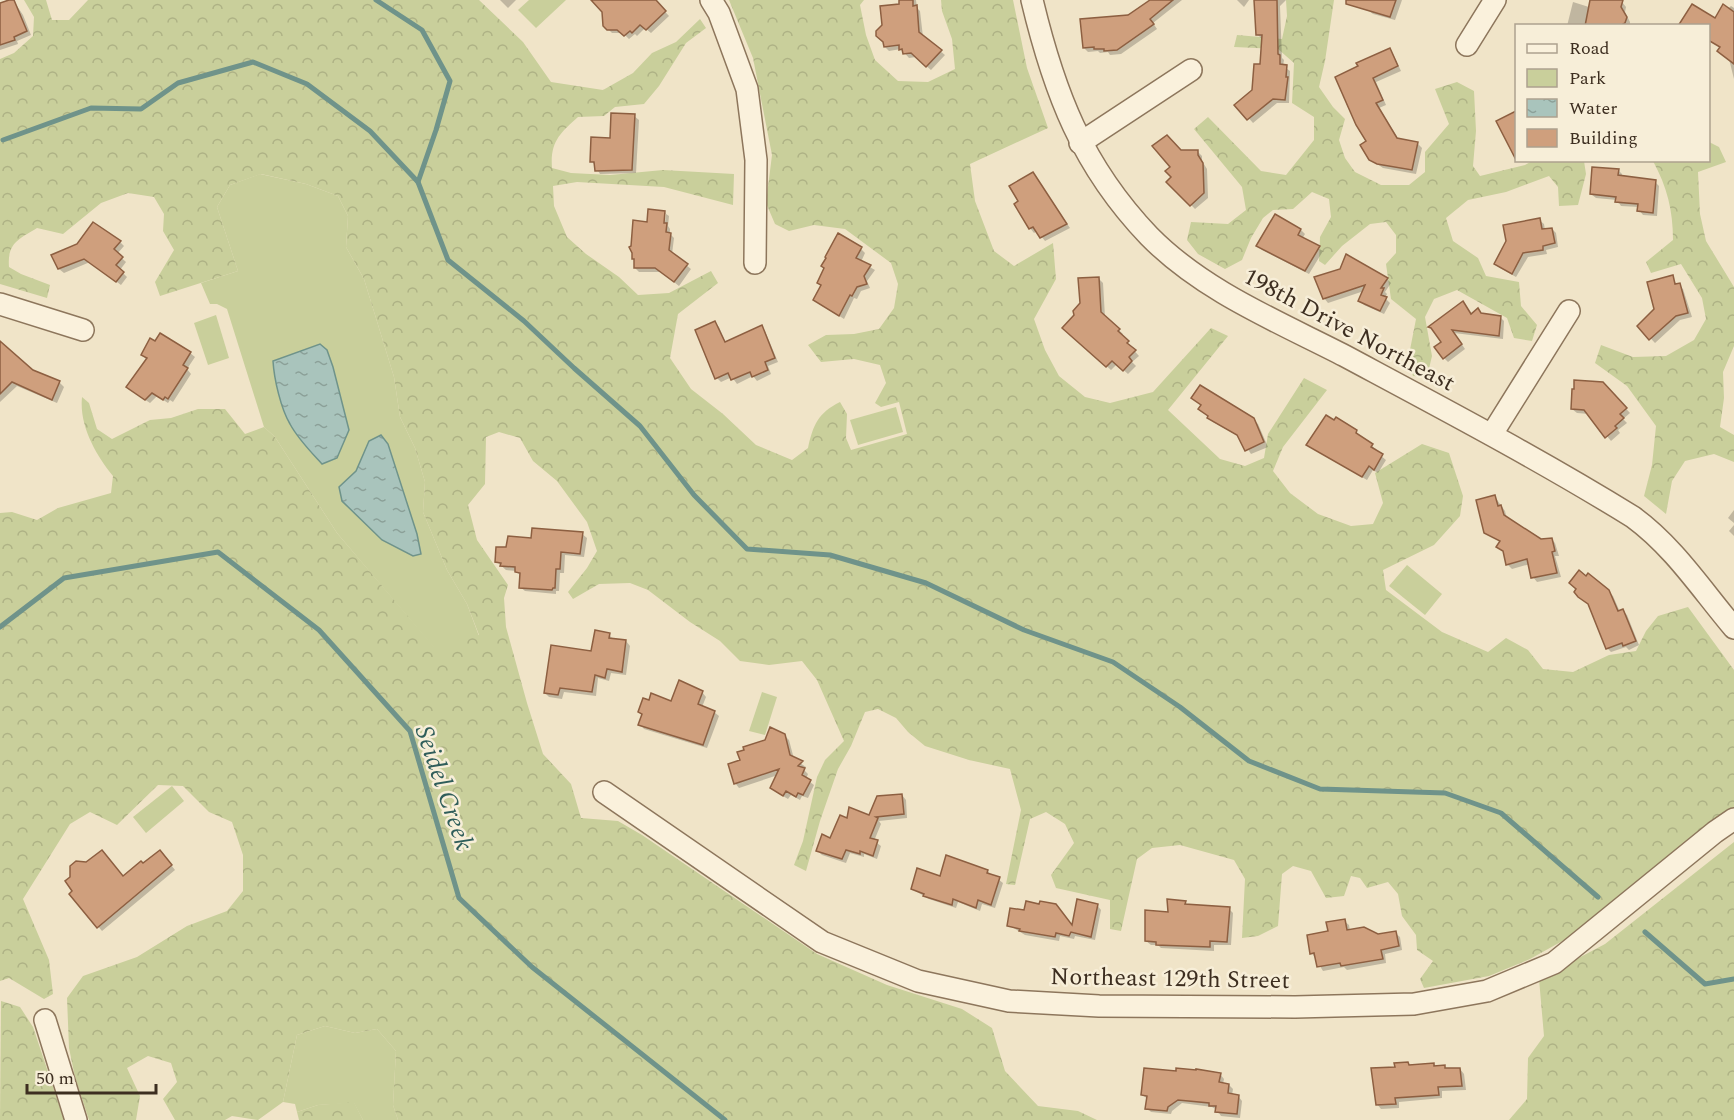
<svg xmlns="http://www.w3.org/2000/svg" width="1734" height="1120" viewBox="0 0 1734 1120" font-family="Spectral,serif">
  <defs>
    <pattern id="forest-crowns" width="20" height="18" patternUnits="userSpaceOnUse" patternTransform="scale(1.5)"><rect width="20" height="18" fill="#c9cf9b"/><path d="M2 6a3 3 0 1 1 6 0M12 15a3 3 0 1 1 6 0" fill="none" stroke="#aeb285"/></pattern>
    <pattern id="water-ripples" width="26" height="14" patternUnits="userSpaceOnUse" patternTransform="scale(1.5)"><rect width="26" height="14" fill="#a9c4bc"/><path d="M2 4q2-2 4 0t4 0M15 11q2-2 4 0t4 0" fill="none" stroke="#8ba098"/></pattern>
  </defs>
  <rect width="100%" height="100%" fill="#f0e4c8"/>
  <g fill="#c9cf9b">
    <path d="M 529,0 L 566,0 L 536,28 L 518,10 Z"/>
    <path d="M 260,174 L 306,184 L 338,196 L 348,216 L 346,247 L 364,279 L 394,377 L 400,417 L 415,448 L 425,482 L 423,512 L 447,570 L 467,604 L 479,636 L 435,649 L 337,533 L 275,437 L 264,427 L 227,309 L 217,304 L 210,304 L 201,283 L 238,271 L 217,207 L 230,185 Z"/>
    <path d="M 216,315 L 229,358 L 208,365 L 194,323 Z"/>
    <path d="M 896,407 L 903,432 L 858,445 L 850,420 Z"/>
    <path d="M 1407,565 L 1442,594 L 1425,615 L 1389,586 Z"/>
    <path d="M 762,692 L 777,697 L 765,735 L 749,731 Z"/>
    <path d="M 172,786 L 184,801 L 146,833 L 133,817 Z"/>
    <path d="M 325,1026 L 355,1033 L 377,1029 L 396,1051 L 393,1105 L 398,1120 L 363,1120 L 354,1103 L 318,1105 L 297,1112 L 295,1104 L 283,1102 L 297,1035 Z"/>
  </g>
  <g fill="url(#forest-crowns)">
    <path d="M 24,0 L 46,0 L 52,20 L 69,20 L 88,0 L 479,0 L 523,42 L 551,82 L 603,90 L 633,73 L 652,53 L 676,42 L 700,19 L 706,28 L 686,43 L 659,86 L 644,104 L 615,107 L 604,116 L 578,117 C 560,133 550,142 552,168 L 571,173 L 610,175 L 663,170 L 734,174 L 733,205 L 664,187 L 577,182 L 553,186 L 554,206 L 567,237 L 586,254 L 619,277 L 638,295 L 669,293 L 711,271 L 718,283 L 678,314 L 670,358 L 691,389 L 723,414 L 756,445 L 792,460 L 808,448 C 813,425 818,413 840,402 L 847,414 L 846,438 L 851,450 L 907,434 L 899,402 L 881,407 L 875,403 L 886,383 L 880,365 L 854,359 L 821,362 L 808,345 L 826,335 L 854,334 L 879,329 L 894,308 L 898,284 L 891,263 L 845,229 L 814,225 L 789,231 L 775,224 L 766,203 L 772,155 L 753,58 L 729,0 L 864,0 L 860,5 L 866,35 L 875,60 L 898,81 L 928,82 L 955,69 L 952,39 L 942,11 L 941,0 L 1013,0 L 1027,68 L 1048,128 L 970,164 L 975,201 L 994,251 L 1014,266 L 1053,243 L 1056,279 L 1034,319 L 1045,350 L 1059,376 L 1085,397 L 1110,403 L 1153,392 L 1211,328 L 1228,336 L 1168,410 L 1220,459 L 1245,466 L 1264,458 L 1268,434 L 1304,378 L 1327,390 L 1283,447 L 1273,471 L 1290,493 L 1318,514 L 1351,526 L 1373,524 L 1383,503 L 1375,473 L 1422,444 L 1449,453 L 1463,496 L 1460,516 L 1434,545 L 1383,570 L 1386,590 L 1442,632 L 1488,652 L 1506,638 L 1528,650 L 1543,669 L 1573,672 L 1609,655 L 1636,651 L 1646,631 L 1658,616 L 1688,607 L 1734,670 L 1734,807 L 1566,939 L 1530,959 L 1489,976 L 1424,988 L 1420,979 L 1433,961 L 1417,950 L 1416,935 L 1402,916 L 1398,894 L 1388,882 L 1367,888 L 1360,878 L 1351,876 L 1344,896 L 1326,898 L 1311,871 L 1293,866 L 1282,874 L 1278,926 L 1258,936 L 1242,938 L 1245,879 L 1234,860 L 1180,845 L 1152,848 L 1137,859 L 1121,931 L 1110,929 L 1110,900 L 1056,888 L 1051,875 L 1074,843 L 1065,824 L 1046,812 L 1030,819 L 1015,885 L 1006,884 L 1021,810 L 1010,769 L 969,760 L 925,746 L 908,732 L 896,718 L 878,709 L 865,712 L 851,746 L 838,769 L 820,821 L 806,871 L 794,865 L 803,841 L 817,777 L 825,760 L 844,741 L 817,680 L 802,661 L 769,665 L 740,661 L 720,641 L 690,622 L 648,590 L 630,583 L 599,584 L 573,599 L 568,592 L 587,568 L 597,551 L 587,522 L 557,481 L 533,461 L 520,438 L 499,432 L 486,437 L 485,484 L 468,505 L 477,540 L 508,585 L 504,598 L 506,627 L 527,703 L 543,754 L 571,784 L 581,818 L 618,821 L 642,835 L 817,954 L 887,985 L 962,1009 L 992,1028 L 1005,1071 L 1038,1106 L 1078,1111 L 1097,1120 L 398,1120 L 393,1105 L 396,1051 L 377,1029 L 355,1033 L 325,1026 L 297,1035 L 283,1102 L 258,1120 L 232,1116 L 225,1120 L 175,1120 L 163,1099 L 177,1082 L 171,1063 L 148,1056 L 127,1068 L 140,1096 L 136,1120 L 89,1120 L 75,1077 L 69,1048 L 67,998 L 83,976 L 137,957 L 187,926 L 227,911 L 243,891 L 243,855 L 232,822 L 209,812 L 183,786 L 158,785 L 117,825 L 90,812 L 70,824 L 23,899 L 49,960 L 53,994 L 44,999 L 9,978 L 0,981 L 0,513 L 12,512 L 37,520 L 58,508 L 111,493 L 113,476 C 96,455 79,426 82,397 L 89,403 L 97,429 L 112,439 L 150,420 L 171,418 L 198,409 L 225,409 L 245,434 L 264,427 L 275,437 L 337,533 L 435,648 L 479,635 L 467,604 L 447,570 L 423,512 L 425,482 L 415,448 L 400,417 L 394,377 L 364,279 L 346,247 L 348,216 L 338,196 L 306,184 L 261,174 L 230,185 L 217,207 L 238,271 L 160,296 L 155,282 L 174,250 L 163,231 L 164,214 L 154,197 L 128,193 L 101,203 L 63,234 L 37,228 C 19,239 7,243 9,267 L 21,274 L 50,285 L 47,298 L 0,284 L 0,59 L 14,53 L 33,36 L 34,17 Z"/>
    <path d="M 1286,0 L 1334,0 L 1325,61 L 1319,87 L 1333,107 L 1345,119 L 1339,140 L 1345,158 L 1355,172 L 1381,185 L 1409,185 L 1425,172 L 1425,152 L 1449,124 L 1435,89 L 1457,82 L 1474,91 L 1476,131 L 1473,166 L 1480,176 L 1525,165 L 1532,161 L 1584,161 L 1586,174 L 1578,205 L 1559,206 L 1558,187 L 1549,176 L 1506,192 L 1468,200 L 1446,218 L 1453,241 L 1478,258 L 1486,276 L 1519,282 L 1521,306 L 1537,325 L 1532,341 L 1514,338 L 1507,318 L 1457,290 L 1434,299 L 1425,317 L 1432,356 L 1427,377 L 1413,376 L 1408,360 L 1416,319 L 1391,299 L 1386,264 L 1396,253 L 1396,235 L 1386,222 L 1370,224 L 1342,246 L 1325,265 L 1319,261 L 1320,237 L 1331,217 L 1329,199 L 1312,192 L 1293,209 L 1273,210 L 1263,218 L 1251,238 L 1242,260 L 1225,269 L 1198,254 L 1187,240 L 1191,222 L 1228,224 L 1246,210 L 1242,187 L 1194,129 L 1208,117 L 1261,171 L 1286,175 L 1314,140 L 1314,117 L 1292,103 L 1294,63 L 1278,49 L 1234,47 L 1237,35 L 1282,39 L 1287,16 Z"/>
    <path d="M 1709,142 L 1719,147 L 1726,162 L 1698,172 L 1700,214 L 1706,241 L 1734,287 L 1734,346 L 1723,372 L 1724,398 L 1720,427 L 1734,435 L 1734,462 L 1714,454 L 1685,461 L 1672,481 L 1666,514 L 1644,496 L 1652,465 L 1656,426 L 1627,386 L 1595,363 L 1601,345 L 1633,357 L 1666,356 L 1694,340 L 1706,319 L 1702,298 L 1681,264 L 1651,273 L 1646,262 L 1673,240 C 1673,210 1667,187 1653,161 L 1708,160 Z"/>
    <path d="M 1734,842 L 1734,1120 L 1509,1120 L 1527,1099 L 1528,1058 L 1544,1036 L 1539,979 L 1605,944 Z"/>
    <path d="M 1,1001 L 20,1007 L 33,1027 L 64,1120 L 0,1120 Z"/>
    <path d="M 354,1102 L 363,1120 L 299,1120 L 297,1112 L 318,1105 Z"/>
  </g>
  <g fill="url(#water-ripples)" stroke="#6f938a" stroke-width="1.5">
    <path d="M 320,344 L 327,350 L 333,367 L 349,430 L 337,458 L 322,464 C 311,452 298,439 290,424 C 281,409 274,379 273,361 Z"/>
    <path d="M 381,435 L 388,444 L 417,534 L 421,554 L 413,556 L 382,540 L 342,501 L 339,487 L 356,471 L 369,441 Z"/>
  </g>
  <g fill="#0003">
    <path d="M 13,0 L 23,15 L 31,35 L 17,41 L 18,44 L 0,50 L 0,5 Z"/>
    <path d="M 500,0 L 516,0 L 508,8 Z"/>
    <path d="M 602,0 L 649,0 L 656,2 L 669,16 L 651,33 L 645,28 L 637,36 L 635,34 L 629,39 L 623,33 L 612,33 L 604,25 Z"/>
    <path d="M 900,0 L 916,0 L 917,8 L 920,11 L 923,37 L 945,55 L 931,70 L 916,57 L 909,58 L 901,49 L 889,51 L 885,47 L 901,5 Z"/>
    <path d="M 1153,0 L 1182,0 L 1153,23 L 1157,29 L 1121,54 L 1110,55 L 1108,52 L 1100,53 L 1098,51 L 1088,52 L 1084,48 Z"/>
    <path d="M 1237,0 L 1249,0 L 1244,7 Z"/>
    <path d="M 1256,0 L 1286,0 L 1280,6 L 1282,58 L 1284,60 L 1283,66 L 1290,71 L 1289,103 L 1277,103 L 1253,123 L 1237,105 L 1253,91 L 1262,65 L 1262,39 L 1258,35 Z"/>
    <path d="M 1355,0 L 1402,0 L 1395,20 L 1373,14 Z"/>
    <path d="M 1591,0 L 1614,0 L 1622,2 L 1626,7 L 1625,12 L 1630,22 L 1630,26 L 1567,26 L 1573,2 L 1589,7 Z"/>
    <path d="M 1731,6 L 1734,8 L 1734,79 L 1729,59 L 1721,48 L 1715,20 Z"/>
    <path d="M 1389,50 L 1393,54 L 1401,71 L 1376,82 L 1386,105 L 1379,108 L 1399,140 L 1418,144 L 1422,148 L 1416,174 L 1383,168 L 1370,159 L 1368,142 L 1337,78 Z"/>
    <path d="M 634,116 L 639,120 L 636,173 L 600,174 L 592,161 Z"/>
    <path d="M 1181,151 L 1198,152 L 1202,156 L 1202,161 L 1207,169 L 1208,198 L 1195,209 L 1169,182 L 1173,178 Z"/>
    <path d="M 1618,170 L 1622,174 L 1622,177 L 1655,182 L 1659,186 L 1657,216 L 1643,215 L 1639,210 L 1639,207 L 1621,206 L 1617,200 L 1596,198 L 1591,194 Z"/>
    <path d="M 1033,173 L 1070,228 L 1045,241 L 1037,231 L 1034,233 L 1030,228 L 1016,204 L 1020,202 Z"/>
    <path d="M 664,212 L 666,214 L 663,214 L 664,231 L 666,214 L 669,216 L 668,226 L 670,229 L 670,234 L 674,238 L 672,254 L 691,269 L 679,286 L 661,272 L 639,272 L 635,268 L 648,223 Z"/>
    <path d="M 1276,216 L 1301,230 L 1305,234 L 1302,239 L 1323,251 L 1309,274 L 1262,250 L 1258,246 Z"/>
    <path d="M 1539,220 L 1544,224 L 1545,230 L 1552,229 L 1556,233 L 1558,247 L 1546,250 L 1547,254 L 1528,257 L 1516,277 L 1500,268 L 1496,264 Z"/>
    <path d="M 838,235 L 861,249 L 865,253 L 861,262 L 875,270 L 867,281 L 870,288 L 861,291 L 857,299 L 854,298 L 844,319 L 815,300 L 822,286 L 819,283 Z"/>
    <path d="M 120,242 L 124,246 L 117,254 L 126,262 L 120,270 L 127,277 L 121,285 L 90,262 L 64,273 L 59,269 Z"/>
    <path d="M 1672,277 L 1677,285 L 1683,289 L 1692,317 L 1680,320 L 1655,343 L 1639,326 L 1656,310 Z"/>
    <path d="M 1316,278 L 1387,279 L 1391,283 L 1385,292 L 1387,294 L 1385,298 L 1390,303 L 1384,314 L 1364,305 L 1360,300 L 1364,291 L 1328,303 L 1324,298 Z"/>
    <path d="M 1099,279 L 1103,283 L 1105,317 L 1123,334 L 1121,336 L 1139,356 L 1132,362 L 1136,366 L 1128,374 L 1117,364 L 1111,370 L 1064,328 L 1076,315 Z"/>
    <path d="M 1463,303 L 1472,315 L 1500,317 L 1504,321 L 1503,339 L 1454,333 L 1465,349 L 1448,362 L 1444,358 L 1444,342 Z"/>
    <path d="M 715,323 L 719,327 L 726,343 L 761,327 L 765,331 L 778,362 L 768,366 L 771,374 L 757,381 L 753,376 L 737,384 L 732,377 L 721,382 L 717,378 Z"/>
    <path d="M 0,343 L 32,372 L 60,383 L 64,387 L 57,403 L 17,386 L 0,402 Z"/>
    <path d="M 190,353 L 195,357 L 187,369 L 191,374 L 173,402 L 170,400 L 168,403 L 157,396 L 150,403 L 132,391 L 147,360 L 142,355 Z"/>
    <path d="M 1602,383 L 1630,413 L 1623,419 L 1627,423 L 1618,430 L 1620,433 L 1611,441 L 1589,414 L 1577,413 L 1572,409 Z"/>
    <path d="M 1203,405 L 1253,419 L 1258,424 L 1268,447 L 1251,454 L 1240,437 L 1213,422 Z"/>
    <path d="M 1356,431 L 1360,437 L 1376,449 L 1375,451 L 1386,460 L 1378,473 L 1373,470 L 1367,480 L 1308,445 Z"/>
    <path d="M 1495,497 L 1505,511 L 1507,519 L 1540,541 L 1551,539 L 1555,543 L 1559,556 L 1555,556 L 1561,577 L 1537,582 L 1533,577 L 1530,564 L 1512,569 L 1508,565 L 1504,552 L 1498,547 L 1501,542 L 1486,532 Z"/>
    <path d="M 1734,510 L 1734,523 L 1728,518 Z"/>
    <path d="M 1734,525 L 1734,536 L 1729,531 Z"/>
    <path d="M 582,534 L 587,538 L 584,557 L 565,555 L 564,573 L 560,573 L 559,591 L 556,591 L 556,594 L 525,591 L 520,587 L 521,576 L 516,571 L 506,570 L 496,561 L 507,549 L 532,540 Z"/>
    <path d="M 1608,591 L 1613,596 L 1620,612 L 1623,611 L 1627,615 L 1639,645 L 1629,650 L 1626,647 L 1611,652 L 1607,648 L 1590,606 L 1579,596 Z"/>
    <path d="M 609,634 L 613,640 L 626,641 L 630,646 L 626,675 L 611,673 L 609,681 L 598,678 L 596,696 L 564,692 L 562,699 L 549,697 L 545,693 L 592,652 Z"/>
    <path d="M 702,692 L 706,697 L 702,707 L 714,712 L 719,716 L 707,748 L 644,729 L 640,724 L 643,716 L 639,712 Z"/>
    <path d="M 784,735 L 789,740 L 794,759 L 806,767 L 803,769 L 808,774 L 806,779 L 814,785 L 808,798 L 802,796 L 800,800 L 791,795 L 788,799 L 776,792 L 772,788 L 778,775 L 739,788 L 735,783 L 742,761 Z"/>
    <path d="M 902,795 L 906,800 L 907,818 L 879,821 L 881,824 L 874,841 L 881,846 L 877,859 L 864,854 L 864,857 L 850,853 L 846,863 L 822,855 L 817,850 L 831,840 L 848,819 L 870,816 Z"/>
    <path d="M 164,856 L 175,870 L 102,931 L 71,894 L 123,877 L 144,865 Z"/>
    <path d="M 987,871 L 1003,883 L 995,908 L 982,904 L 980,911 L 958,902 L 956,908 L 929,899 L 912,889 L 941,878 Z"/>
    <path d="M 1185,902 L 1189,906 L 1229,909 L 1233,913 L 1231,945 L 1214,945 L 1214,951 L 1161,948 L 1158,945 L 1151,945 L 1146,941 L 1169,914 Z"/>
    <path d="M 1097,905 L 1101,910 L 1095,940 L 1075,936 L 1074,939 L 1060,936 L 1059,941 L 1025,935 L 1009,925 L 1073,927 Z"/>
    <path d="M 1344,921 L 1349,925 L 1350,931 L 1378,936 L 1395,933 L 1400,937 L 1402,950 L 1385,954 L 1386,963 L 1347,970 L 1344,967 L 1323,971 L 1312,953 L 1330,932 Z"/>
    <path d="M 1434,1064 L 1437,1067 L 1444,1067 L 1447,1070 L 1460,1069 L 1464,1074 L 1466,1090 L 1442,1091 L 1442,1098 L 1399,1102 L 1399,1108 L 1381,1109 L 1377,1104 L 1410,1066 Z"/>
    <path d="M 1220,1074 L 1224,1079 L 1223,1084 L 1229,1085 L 1233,1089 L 1232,1095 L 1238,1096 L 1242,1101 L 1240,1118 L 1221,1116 L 1217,1110 L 1212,1107 L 1182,1103 L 1172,1111 L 1171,1114 L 1151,1112 L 1147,1108 L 1148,1099 L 1142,1095 Z"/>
  </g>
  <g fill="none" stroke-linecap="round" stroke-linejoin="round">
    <g stroke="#6f938a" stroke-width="5">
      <path d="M 376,0 L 422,30 L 450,81 L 436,130 L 418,182 L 448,260 L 524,321 L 574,368 L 640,426 L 694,495 L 747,549 L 830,555 L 926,583 L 1024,630 L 1113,662 L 1180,707 L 1249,761 L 1320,789 L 1445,793 L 1501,813 L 1598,897"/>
      <path d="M 3,140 L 91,108 L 141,109 L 178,83 L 253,62 L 307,84 L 370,131 L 418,182"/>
      <path d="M 0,627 L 64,578 L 218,552 L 319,630 L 410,731 L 459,898 L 532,967 L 725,1120"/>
      <path d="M 1645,932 L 1705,984 L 1734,979"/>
    </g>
  </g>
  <g fill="#cf9f7d" stroke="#8d5f41" stroke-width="1.5">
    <path d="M 9,0 L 14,0 L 27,31 L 14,37 L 15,40 L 0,45 L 0,3 Z"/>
    <path d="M 591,0 L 656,0 L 666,11 L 646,30 L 640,25 L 632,33 L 630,31 L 624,36 L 617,30 L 607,30 L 603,26 L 602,12 Z"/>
    <path d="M 899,0 L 913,0 L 913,6 L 917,5 L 919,32 L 942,50 L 926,67 L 911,53 L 903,54 L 902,49 L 899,50 L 899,45 L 884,47 L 883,42 L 876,36 L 876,31 L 882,25 L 880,6 L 899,4 Z"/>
    <path d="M 1150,0 L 1173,0 L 1150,19 L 1154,24 L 1117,50 L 1104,51 L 1104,49 L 1094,49 L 1094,47 L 1083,48 L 1080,19 L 1128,15 Z"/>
    <path d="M 1254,0 L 1277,0 L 1278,54 L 1280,55 L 1280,64 L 1287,65 L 1286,77 L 1288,77 L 1285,100 L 1273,99 L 1247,120 L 1234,105 L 1252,90 L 1254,64 L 1260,64 L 1262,35 L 1256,35 Z"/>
    <path d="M 1346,0 L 1396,0 L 1390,17 L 1346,4 Z"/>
    <path d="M 1590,0 L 1623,0 L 1621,7 L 1627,17 L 1625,23 L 1620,26 L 1585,26 Z"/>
    <path d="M 1692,4 L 1715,18 L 1723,4 L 1734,12 L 1734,64 L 1717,51 L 1720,47 L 1708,40 L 1708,26 L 1678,26 Z"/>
    <path d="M 1390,48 L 1398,66 L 1373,78 L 1383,100 L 1376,103 L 1397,138 L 1418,142 L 1412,170 L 1377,164 L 1369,160 L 1360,145 L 1366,141 L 1356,125 L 1335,77 L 1358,66 L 1356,63 Z"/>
    <path d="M 1516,111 L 1516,160 L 1496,121 Z"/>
    <path d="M 611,113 L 635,114 L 632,170 L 595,171 L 594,162 L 590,162 L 591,137 L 610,138 Z"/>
    <path d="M 1167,135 L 1181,150 L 1198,150 L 1198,155 L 1203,163 L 1204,193 L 1190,206 L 1166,182 L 1171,177 L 1165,171 L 1170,167 L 1152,146 Z"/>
    <path d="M 1592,167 L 1619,169 L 1618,175 L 1656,180 L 1653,213 L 1637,211 L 1638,204 L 1615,202 L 1616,197 L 1590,194 Z"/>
    <path d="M 1033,172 L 1067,224 L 1040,238 L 1033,227 L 1029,229 L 1014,204 L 1018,201 L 1009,186 Z"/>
    <path d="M 648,209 L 665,211 L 664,223 L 667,223 L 666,232 L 671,233 L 669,250 L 688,264 L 674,282 L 655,268 L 634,268 L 634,259 L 632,259 L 632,253 L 629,247 L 631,246 L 633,220 L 647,222 Z"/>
    <path d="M 1275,214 L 1301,229 L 1298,235 L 1320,246 L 1305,271 L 1256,246 Z"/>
    <path d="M 1540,218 L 1542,229 L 1552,228 L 1555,243 L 1543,246 L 1543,250 L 1523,253 L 1512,274 L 1494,264 L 1506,241 L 1503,225 Z"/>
    <path d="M 93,222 L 121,241 L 114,249 L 123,257 L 116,265 L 124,272 L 116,282 L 84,259 L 58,269 L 51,255 L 77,244 Z"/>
    <path d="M 838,233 L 862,247 L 856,258 L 871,265 L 864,276 L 867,284 L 857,287 L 852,296 L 850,295 L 839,316 L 813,300 L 821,285 L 817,283 L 824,268 L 821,266 L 826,258 L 825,257 Z"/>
    <path d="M 1346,254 L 1388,278 L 1381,288 L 1384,288 L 1381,295 L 1387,297 L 1380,311 L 1358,301 L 1365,285 L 1323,299 L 1314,277 L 1340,269 Z"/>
    <path d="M 1673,275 L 1675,284 L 1680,283 L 1688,313 L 1676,316 L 1649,340 L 1637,326 L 1654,309 L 1647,282 Z"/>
    <path d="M 1099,277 L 1101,312 L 1120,329 L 1118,331 L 1129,341 L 1127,343 L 1136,350 L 1129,357 L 1132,361 L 1123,371 L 1112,361 L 1106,367 L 1062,328 L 1074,315 L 1073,311 L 1080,303 L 1078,278 Z"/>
    <path d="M 1463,301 L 1471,314 L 1478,308 L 1481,313 L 1501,316 L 1499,336 L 1452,330 L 1462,344 L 1443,359 L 1434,347 L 1441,342 L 1431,328 L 1428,327 Z"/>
    <path d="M 715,321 L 725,342 L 762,325 L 775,358 L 765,362 L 768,370 L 752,377 L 750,372 L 731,380 L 728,373 L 715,379 L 695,330 Z"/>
    <path d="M 160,333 L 191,352 L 183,365 L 188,368 L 168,399 L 165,397 L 163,400 L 152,393 L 145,400 L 126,387 L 147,358 L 141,355 L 150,338 L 155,341 Z"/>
    <path d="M 0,341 L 33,370 L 60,381 L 52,400 L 12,382 L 0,394 Z"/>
    <path d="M 1574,380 L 1603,382 L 1627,408 L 1620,414 L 1624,418 L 1615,426 L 1617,428 L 1605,438 L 1584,410 L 1571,409 L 1572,389 L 1574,389 Z"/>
    <path d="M 1200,385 L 1254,418 L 1264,442 L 1245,451 L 1237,435 L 1207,418 L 1208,416 L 1198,409 L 1201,405 L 1191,398 Z"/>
    <path d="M 1326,415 L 1334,420 L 1336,417 L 1357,430 L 1356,433 L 1373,444 L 1371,447 L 1383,454 L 1374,470 L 1369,466 L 1362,477 L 1306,445 Z"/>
    <path d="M 1495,495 L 1498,506 L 1501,505 L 1504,515 L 1541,539 L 1552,538 L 1555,551 L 1552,552 L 1557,573 L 1531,578 L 1527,559 L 1506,565 L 1503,551 L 1496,547 L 1500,541 L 1484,533 L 1476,500 Z"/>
    <path d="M 532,528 L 583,532 L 580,554 L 561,552 L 560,569 L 556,569 L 555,588 L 553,588 L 552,590 L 519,588 L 520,573 L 515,572 L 515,567 L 500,566 L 501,563 L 495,562 L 496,547 L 506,547 L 508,536 L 531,538 Z"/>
    <path d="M 1579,570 L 1586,576 L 1588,573 L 1609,590 L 1618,611 L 1623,609 L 1636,641 L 1623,646 L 1622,643 L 1606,649 L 1588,604 L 1578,597 L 1574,592 L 1576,589 L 1569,583 Z"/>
    <path d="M 595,630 L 610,633 L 609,638 L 626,640 L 622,672 L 607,669 L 605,678 L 595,675 L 592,692 L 560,688 L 558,695 L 544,693 L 551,645 L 591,651 Z"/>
    <path d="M 679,680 L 703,691 L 698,704 L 715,711 L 703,745 L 638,725 L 642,714 L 638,712 L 643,698 L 649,700 L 651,693 L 671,701 Z"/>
    <path d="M 770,727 L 785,734 L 790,755 L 803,761 L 798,766 L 805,768 L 802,775 L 811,780 L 803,795 L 798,793 L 796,797 L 786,791 L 783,796 L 770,788 L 779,769 L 734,784 L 728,764 L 740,760 L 737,752 L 744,750 L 743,747 L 765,740 Z"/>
    <path d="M 902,794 L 904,814 L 876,817 L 878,818 L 870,838 L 878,840 L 873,856 L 860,851 L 860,854 L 846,850 L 842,859 L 816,851 L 822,834 L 830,838 L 840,815 L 847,818 L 849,807 L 869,815 L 877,796 Z"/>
    <path d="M 102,850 L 123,876 L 141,861 L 143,863 L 160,850 L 172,865 L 97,928 L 69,894 L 72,891 L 65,881 L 70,877 L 70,866 L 76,861 L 86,862 Z"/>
    <path d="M 946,855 L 988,870 L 987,873 L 1000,877 L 991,905 L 978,900 L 976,908 L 953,899 L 952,905 L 923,896 L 924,894 L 911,889 L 917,868 L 940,876 Z"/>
    <path d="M 1077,899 L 1098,904 L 1091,937 L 1071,932 L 1069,936 L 1056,933 L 1055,937 L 1019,931 L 1020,929 L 1007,926 L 1010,908 L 1024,910 L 1026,901 L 1039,904 L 1040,901 L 1056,904 L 1072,925 Z"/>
    <path d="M 1167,899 L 1186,901 L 1185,904 L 1230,907 L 1227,942 L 1210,941 L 1210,947 L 1156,945 L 1156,942 L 1145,941 L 1145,910 L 1168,912 Z"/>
    <path d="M 1345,919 L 1347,930 L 1364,927 L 1378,934 L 1396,931 L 1399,946 L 1381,950 L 1383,959 L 1341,966 L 1340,963 L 1317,967 L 1314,953 L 1310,954 L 1307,935 L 1328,931 L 1326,922 Z"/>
    <path d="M 1408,1062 L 1409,1065 L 1434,1063 L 1434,1066 L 1445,1065 L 1445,1068 L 1460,1068 L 1462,1086 L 1438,1087 L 1439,1095 L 1395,1098 L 1396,1104 L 1376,1105 L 1371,1068 L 1395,1067 L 1394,1063 Z"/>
    <path d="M 1144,1068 L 1176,1071 L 1176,1068 L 1196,1070 L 1196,1069 L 1221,1073 L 1219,1082 L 1229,1084 L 1228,1093 L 1239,1095 L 1237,1114 L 1215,1112 L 1216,1106 L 1209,1106 L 1209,1103 L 1178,1100 L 1168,1107 L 1167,1111 L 1145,1109 L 1147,1096 L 1141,1095 Z"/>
  </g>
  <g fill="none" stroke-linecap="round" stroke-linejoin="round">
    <g stroke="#8d765c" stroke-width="24">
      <g id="minor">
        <path d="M 711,0 L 719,13 L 747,89 L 756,160 L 755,263"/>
        <path d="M 1032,0 C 1054,92 1082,166 1149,236 C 1203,291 1277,321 1345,356 C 1442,408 1539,459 1633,517 C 1674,547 1701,589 1734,628"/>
        <path d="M 1467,45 L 1495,0"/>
        <path d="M 1080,143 L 1191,70"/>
        <path d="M 0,304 L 83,330"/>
        <path d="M 1492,434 L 1569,311"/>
        <path d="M 604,792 L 822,942 L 918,981 L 1009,1001 L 1099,1006 L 1295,1007 L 1414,1004 L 1487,991 L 1554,963 L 1715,832 L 1734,819"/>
        <path d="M 45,1020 L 76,1120"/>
      </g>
    </g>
    <use href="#minor" stroke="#faf1dc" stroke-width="21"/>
  </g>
  <g text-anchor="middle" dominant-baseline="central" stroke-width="5" stroke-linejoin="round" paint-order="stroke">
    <g font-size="24" fill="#3d2e20" stroke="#f7eed8">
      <text transform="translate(1349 330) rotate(28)">198th Drive Northeast</text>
      <text transform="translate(1170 979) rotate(1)">Northeast 129th Street</text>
    </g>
    <g font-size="26" font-style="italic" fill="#2f5d5a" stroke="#f7eed8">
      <text transform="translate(444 788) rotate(71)">Seidel Creek</text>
    </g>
  </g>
  <rect x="1515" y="24" width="195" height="138" fill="#f7eed8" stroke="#ada18e" stroke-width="1.5"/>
  <rect x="1527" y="44" width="30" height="9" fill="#faf1dc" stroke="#ada18e" stroke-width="1.5"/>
  <text x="1569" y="54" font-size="18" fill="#3d2e20">Road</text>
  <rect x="1527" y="69" width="30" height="18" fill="#c9cf9b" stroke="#ada18e" stroke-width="1.5"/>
  <text x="1569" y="84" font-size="18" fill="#3d2e20">Park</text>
  <rect x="1527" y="99" width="30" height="18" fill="url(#water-ripples)" stroke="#ada18e" stroke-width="1.5"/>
  <text x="1569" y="114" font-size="18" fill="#3d2e20">Water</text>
  <rect x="1527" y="129" width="30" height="18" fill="#cf9f7d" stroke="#ada18e" stroke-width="1.5"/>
  <text x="1569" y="144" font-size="18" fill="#3d2e20">Building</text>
  <path d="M27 1084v9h129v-9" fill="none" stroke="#3d2e20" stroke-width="3"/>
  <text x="36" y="1084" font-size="18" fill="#3d2e20" stroke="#f7eed8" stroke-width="4.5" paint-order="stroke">50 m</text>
</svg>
